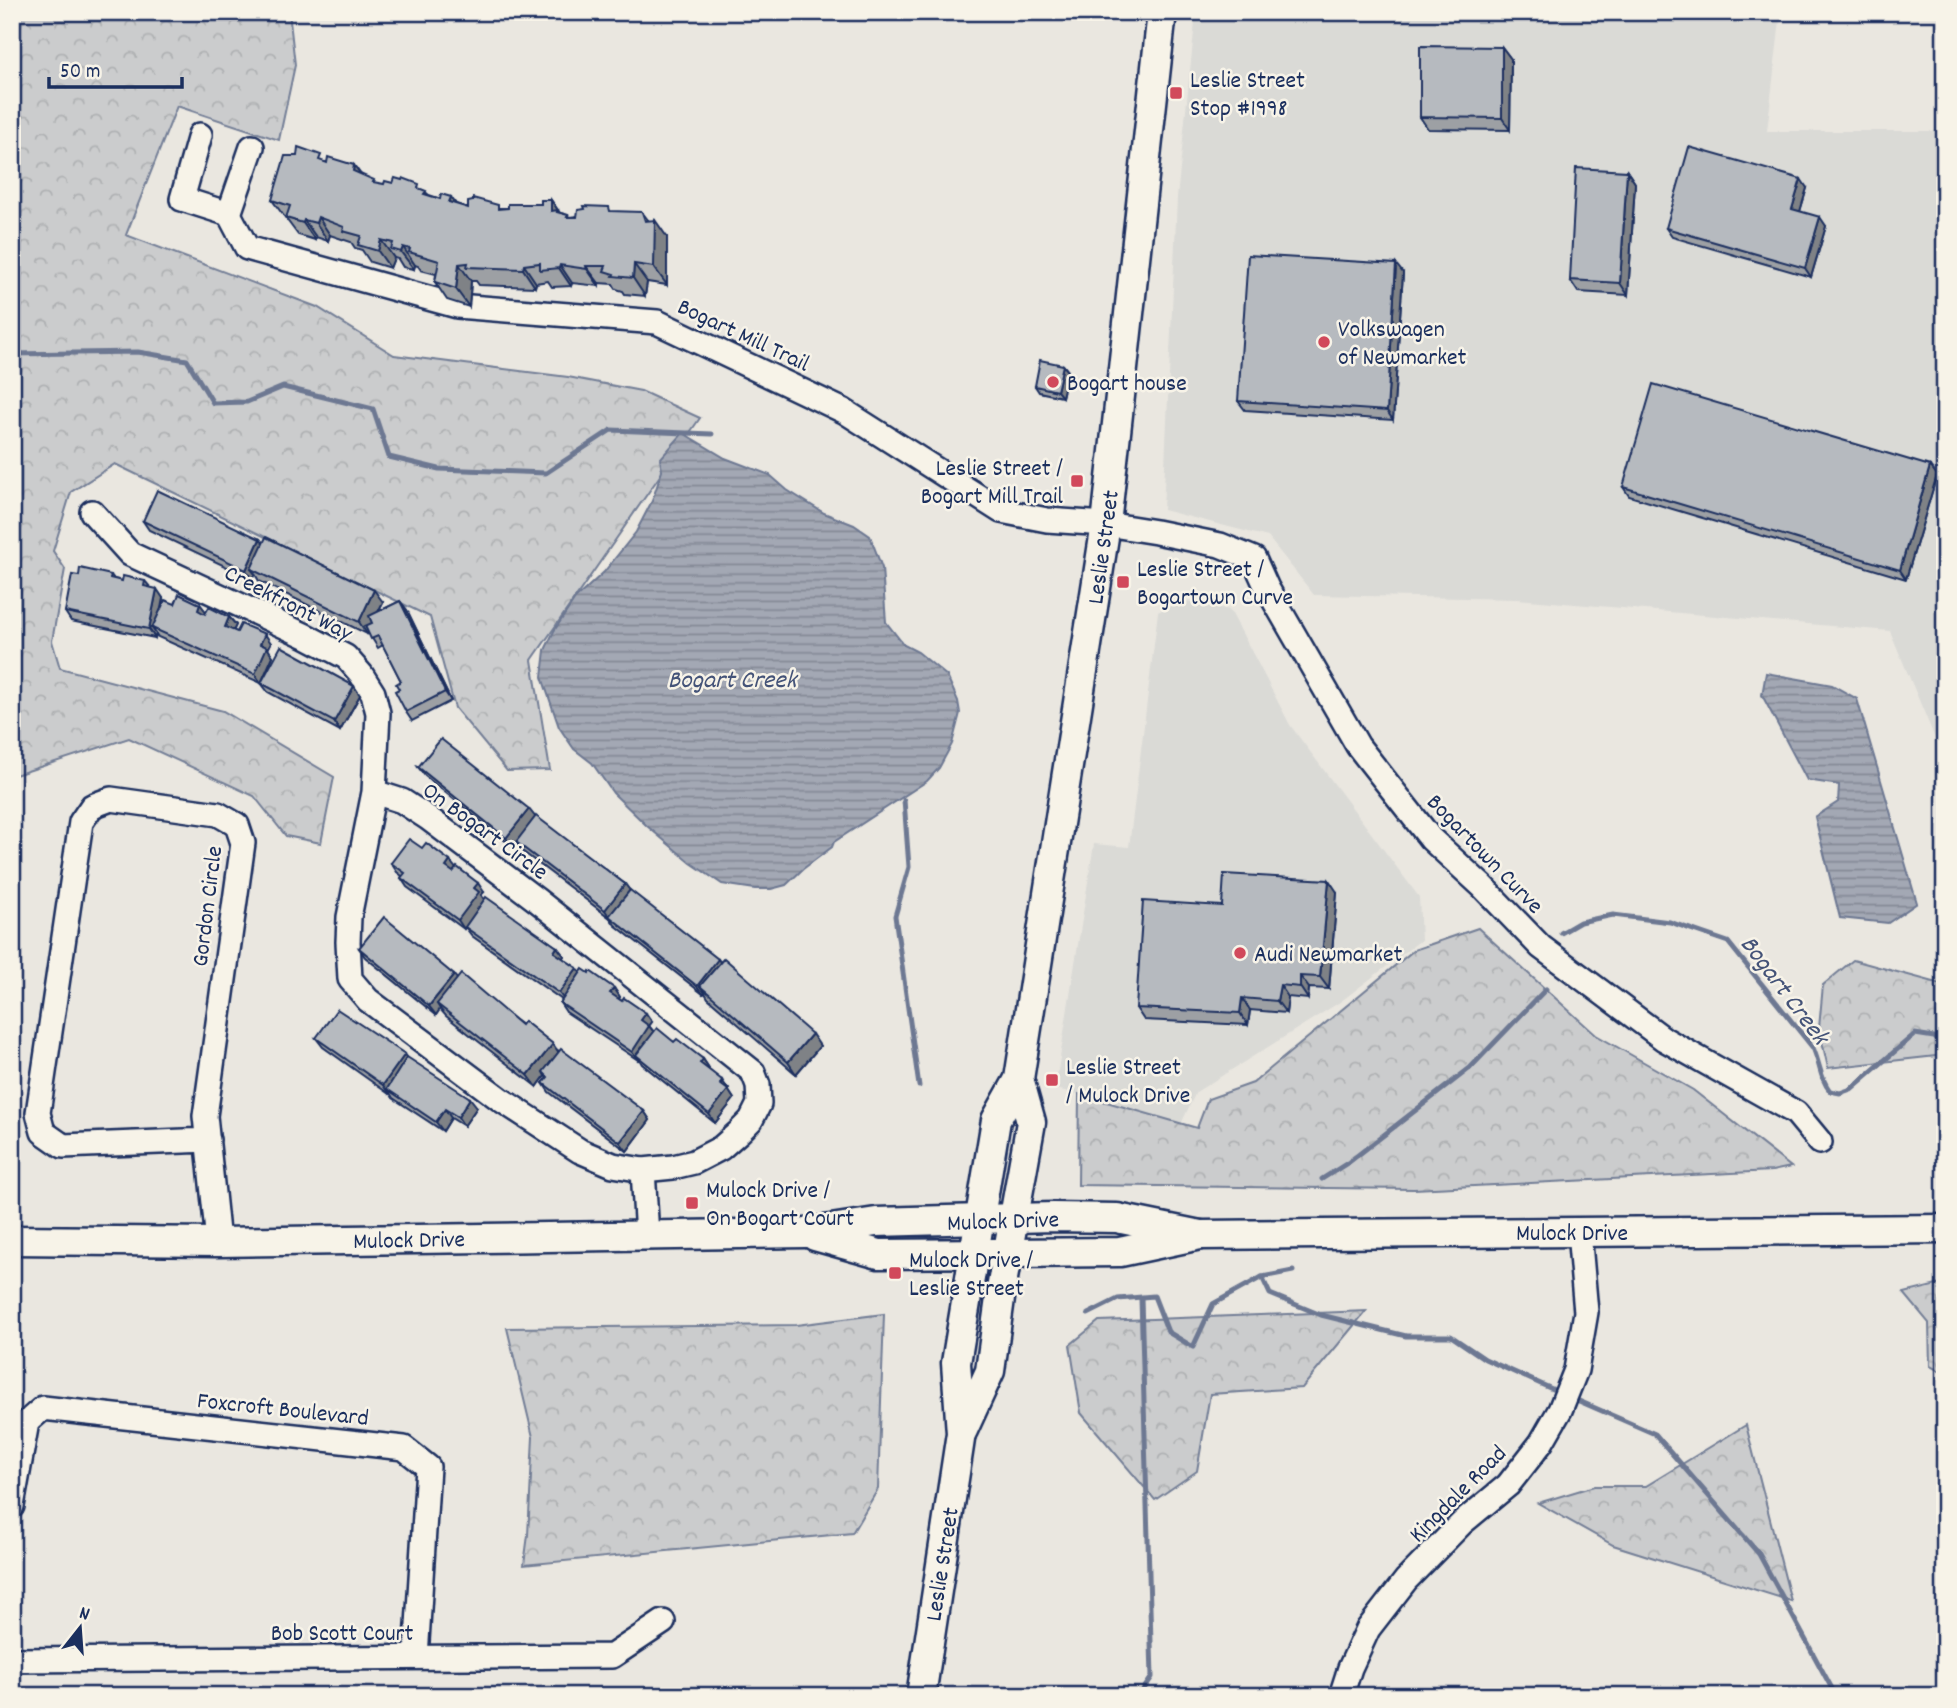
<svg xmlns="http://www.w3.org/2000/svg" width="1957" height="1708" viewBox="0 0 1957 1708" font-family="Dekko,sans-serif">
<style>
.built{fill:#dadad6}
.forest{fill:url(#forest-crowns);stroke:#737e96;stroke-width:2}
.water{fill:url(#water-rules);stroke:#6d7892;stroke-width:2}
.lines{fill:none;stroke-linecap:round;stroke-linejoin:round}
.stream{stroke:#6d7892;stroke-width:5}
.minor-casing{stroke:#1b2f5e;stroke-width:28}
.major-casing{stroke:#1b2f5e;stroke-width:33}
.minor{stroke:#f7f3e8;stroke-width:23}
.major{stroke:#f7f3e8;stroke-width:28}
.wall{fill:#9da0a4;stroke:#1b2f5e;stroke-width:2}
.shaded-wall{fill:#7f8286;stroke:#1b2f5e;stroke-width:2}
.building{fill:#b6babf;stroke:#1b2f5e;stroke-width:2}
.poi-dot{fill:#d1495b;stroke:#f7f3e8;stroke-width:2.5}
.labels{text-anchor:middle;stroke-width:5;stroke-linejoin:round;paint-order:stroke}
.poi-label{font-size:24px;fill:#1b2f5e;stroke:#f7f3e8;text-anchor:start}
.street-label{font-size:24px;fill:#1b2f5e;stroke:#f7f3e8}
.water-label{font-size:26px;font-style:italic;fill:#445378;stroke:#f7f3e8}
</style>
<defs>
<pattern id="forest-crowns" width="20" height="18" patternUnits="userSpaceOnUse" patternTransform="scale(1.75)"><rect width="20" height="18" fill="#cbcccd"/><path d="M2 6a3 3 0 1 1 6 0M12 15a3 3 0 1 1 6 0" fill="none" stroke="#aeb0b2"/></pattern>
<pattern id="water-rules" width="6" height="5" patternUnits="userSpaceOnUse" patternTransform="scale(1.75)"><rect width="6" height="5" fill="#a3a8b4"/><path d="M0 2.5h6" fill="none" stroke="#848996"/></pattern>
</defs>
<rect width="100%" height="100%" fill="#eae7e0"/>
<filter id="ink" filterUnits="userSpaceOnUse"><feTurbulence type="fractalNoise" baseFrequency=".0143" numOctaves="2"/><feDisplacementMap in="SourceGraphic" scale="14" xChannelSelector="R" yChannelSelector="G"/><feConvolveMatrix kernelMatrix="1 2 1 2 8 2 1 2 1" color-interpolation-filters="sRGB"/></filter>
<g filter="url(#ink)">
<!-- built -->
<g class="built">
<path d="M1196,12H1781L1767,131H1945V762L1890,631L1517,599L1314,595L1268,537L1163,510L1177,198Z"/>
<path d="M1182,600L1230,610L1290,725L1419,897L1421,940L1340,1002L1196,1092L1181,1124L1079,1094L1055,1089L1094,844L1129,847L1158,612Z"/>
</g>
<!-- forest -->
<g class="forest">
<path d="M12,12H289L295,65L279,140L177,106L126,235L317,307L394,355L568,377L641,391L700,418L532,660L550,770L507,771L455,708L430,617L115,464L71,492L53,551L65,569L52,641L60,668L223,711L334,777L321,843L286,836L254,796L129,738L12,776Z"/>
<path d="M1478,928L1596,1035L1693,1090L1791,1167L1772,1171L1414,1189L1078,1185L1079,1094L1197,1128L1208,1099L1253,1083L1414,950Z"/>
<path d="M1853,960L1945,985V1055L1828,1068L1819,1028L1823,985Z"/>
<path d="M1945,1283V1374L1930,1366L1929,1323L1904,1293Z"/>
<path d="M1366,1311L1302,1388L1210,1394L1197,1471L1155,1500L1081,1413L1070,1345L1099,1321Z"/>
<path d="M884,1314L878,1489L852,1533L524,1565L528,1535L533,1437L507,1328L796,1325Z"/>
<path d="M1746,1425L1791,1601L1613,1545L1538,1503L1594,1486H1646Z"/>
</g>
<!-- water -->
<g class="water">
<path d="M683,433L725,458L770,475L787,490L824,513L854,525L870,536L882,568L886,622L904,645L918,652L947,676L958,701L960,713L952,744L939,768L927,781L834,842L832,847L803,869L786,885L771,889H755L722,884L691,863L647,826L613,793L592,763L574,749L559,727L542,677L545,650L554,631L575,599L604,572L636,532L652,501L662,471L660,459Z"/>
<path d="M1766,673L1832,685L1857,699L1917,903L1888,923L1840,918L1815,817L1838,802L1839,785L1807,780L1762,695Z"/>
</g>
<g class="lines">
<!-- stream -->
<g class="stream">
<path d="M12,354L138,352L187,360L213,403L247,402L283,387L373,409L389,457L439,469L546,473L611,430L712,434"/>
<path d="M904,800L909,867L895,916L919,1086"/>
<path d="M1561,933L1580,922L1613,915L1670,922L1728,942L1813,1048C1820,1063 1820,1079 1830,1091L1840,1093L1851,1089L1915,1034L1934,1037L1945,1045"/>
<path d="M1322,1179L1349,1162L1470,1068L1546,989"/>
<path d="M1262,1277L1270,1294L1321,1315L1406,1336H1451L1485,1359L1552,1389"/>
<path d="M1088,1314L1118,1299L1154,1296L1168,1332L1193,1347L1213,1304L1262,1277L1293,1271"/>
<path d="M1579,1401L1655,1434L1759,1554L1836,1696"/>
<path d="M1139,1696L1152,1677L1141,1298"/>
</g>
<defs>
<g id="minor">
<path d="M200,135L182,199L229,214"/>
<path d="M229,214L247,248L457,306L657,322L844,411L1001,511L1047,520L1106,524L1156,532L1220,545L1254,559L1267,588L1358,746L1431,839L1482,886L1541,947L1664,1039L1796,1113L1820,1142"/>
<path d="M229,214L252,147"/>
<path d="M92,512L130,554L306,636L346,657L361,674L373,693L378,713L374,792L349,917L348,942L350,979L368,1000L500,1099L580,1151L613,1165L643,1170L673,1167L694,1162L721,1148L739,1132L751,1120L759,1104L758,1085L753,1072L538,901L428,818L402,801L374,792"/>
<path d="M208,1140L63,1146L43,1132L38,1113L81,822L92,806L111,799L218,814L237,825L243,843L205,1116L218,1242"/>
<path d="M643,1170L647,1236"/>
<path d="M12,1506L27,1422L43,1408L404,1448L428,1467L416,1657"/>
<path d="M12,1660L612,1656L663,1622"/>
<path d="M1341,1696L1350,1668L1368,1629L1406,1580L1462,1523L1508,1485L1541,1443L1560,1410L1576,1370L1586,1312L1579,1232"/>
</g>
<g id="major">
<path d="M815,1236L879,1254L1120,1252L1200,1235L1945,1229"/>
<path d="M12,1240L218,1242L805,1233L876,1222L1053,1217L1117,1218L1200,1235"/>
<path d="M963,1430L990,1371L1002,1284L1031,1122L1019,1079"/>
<path d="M921,1696L961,1433L956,1363L996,1120L1019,1079L1106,524L1162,12"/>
</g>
</defs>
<!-- minor casing -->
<use href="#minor" class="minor-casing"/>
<!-- major casing -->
<use href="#major" class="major-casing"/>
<!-- minor -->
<use href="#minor" class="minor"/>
<!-- major -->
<use href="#major" class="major"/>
</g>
<!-- wall -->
<g class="wall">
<path d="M1502,47L1511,59L1510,130L1428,129L1420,117Z"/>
<path d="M325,162L361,175L375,183L423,190L429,195L468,208H508L541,204L551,200L560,213L568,215L569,217L612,212L648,220L667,237V285L647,282L645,296L625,294L623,291L616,289L613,284L599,283V286L572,283L571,286L552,287L548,281L536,283L535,287L479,285L476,281H471L469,307L447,300L435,282L436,274L421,270L418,266L415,265L414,269L403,267L398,259L394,258L390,268L370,262L362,250L355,248L351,242L330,235L328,241L316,237L315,240L298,235L272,200Z"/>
<path d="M1627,171L1635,183L1628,295L1578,292L1570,280Z"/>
<path d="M1807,188L1800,211L1826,226L1811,277L1672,237L1666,228Z"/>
<path d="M1403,273L1393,420L1245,410L1238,401Z"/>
<path d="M1063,365L1068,371L1062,397L1039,392L1035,386Z"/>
<path d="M1937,475L1906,579L1629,496L1623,487Z"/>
<path d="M143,521L260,539L263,543L383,602L378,612L400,601L407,610L451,701L412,721L406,712L399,689L401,681L383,645L378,648L368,632L367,634L259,581L255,574L252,579L149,530Z"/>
<path d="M111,575L114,579L122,581H145L150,587L163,598L162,606L175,604H200L206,612L229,617L236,625L233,631L271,643L268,649L273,656L261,683L158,637L156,634L155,638L71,621L65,612L79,576Z"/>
<path d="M261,683L360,695L340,731L268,692Z"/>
<path d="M418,767L535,817L625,884L630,891L721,962L820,1046L796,1074L708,998L705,993L703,994L615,925L610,918L522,851L516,842L513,847L425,776Z"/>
<path d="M422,848L455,869L484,892L481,895L485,900L557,947L564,956L562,958L577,968L581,974L614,988L620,997L619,999L652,1022L649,1026L654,1032L674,1042L703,1059L709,1068L708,1069L729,1089L728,1090L734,1099L715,1123L642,1064L639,1059L638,1060L566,1012L560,1003L562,1000L472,936L465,927L464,929L407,887L401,878L402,876L397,872L391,863Z"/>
<path d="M1337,892L1329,989L1309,988L1308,999L1288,997L1286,1013L1250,1010L1248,1025L1144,1020L1136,1008L1222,906Z"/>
<path d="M359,948L457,979L644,1111L650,1120L627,1151L549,1092L543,1083L547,1078L545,1076L537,1087L446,1016L440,1009L436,1015L365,957Z"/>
<path d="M316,1038L407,1058L477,1107L464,1126L451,1118L443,1131L393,1098L390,1093L389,1094L323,1047Z"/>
</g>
<!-- shaded-wall -->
<g class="shaded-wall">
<path d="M1502,47L1511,59L1510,130L1502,118Z"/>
<path d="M354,165L367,183L353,171Z"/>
<path d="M1627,171L1635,183L1628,295L1620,283Z"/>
<path d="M1801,179L1807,188L1798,218L1792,209Z"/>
<path d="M451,197L463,214L449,202Z"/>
<path d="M551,200L570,228L551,211Z"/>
<path d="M642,212L655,229V220L667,237V285L654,267Z"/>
<path d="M318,217L330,235L328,241L316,223Z"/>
<path d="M1820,217L1826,226L1811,277L1805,268Z"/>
<path d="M304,220L316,237L315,240L303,223Z"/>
<path d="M381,240L394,258L390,268L378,251Z"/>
<path d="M403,247L415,265L414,269L401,252Z"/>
<path d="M459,264L471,281L469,307L456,289Z"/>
<path d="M634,264L647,282L645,296L633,278Z"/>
<path d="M1396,264L1403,273L1393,420L1387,411Z"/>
<path d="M524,265L536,283L535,287L523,269Z"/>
<path d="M560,265L572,283L571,286L559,268Z"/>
<path d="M586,266L599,283V286L587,269Z"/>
<path d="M1063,365L1068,371L1062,397L1057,391Z"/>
<path d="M1930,466L1937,475L1906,579L1900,570Z"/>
<path d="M260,539L267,548L251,569L255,574L252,579L246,570Z"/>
<path d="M157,589L163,598L157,630L152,628L156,634L155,638L149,629Z"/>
<path d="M374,590L383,602L367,634L359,622Z"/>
<path d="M400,601L407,610L451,701L445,692Z"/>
<path d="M200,604L207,613L204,619L198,610Z"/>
<path d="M229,617L236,625L231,636L225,627Z"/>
<path d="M265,634L271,643L268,649L273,656L261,683L255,674L260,644Z"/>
<path d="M354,686L360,695L340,731L334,722Z"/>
<path d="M529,809L536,818L513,847L506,838Z"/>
<path d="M450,861L457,870L453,876L446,867Z"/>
<path d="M1329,880L1337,892L1329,989L1320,977Z"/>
<path d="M478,883L484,892L481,895L485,901L464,929L458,920L474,888Z"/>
<path d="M625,884L631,892L611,919L605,910Z"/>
<path d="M557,947L564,956L560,961L554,952Z"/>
<path d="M718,959L724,968L700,986L705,993L703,994L697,986Z"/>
<path d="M577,968L583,977L566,1002L559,993Z"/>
<path d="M454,975L461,984L437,1004L440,1009L436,1015L429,1006Z"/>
<path d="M1300,976L1309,988L1308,999L1300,987Z"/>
<path d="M1280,985L1288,997L1286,1013L1277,1001Z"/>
<path d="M614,988L620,997L616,1002L610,993Z"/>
<path d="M1242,998L1250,1010L1248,1025L1240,1013Z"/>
<path d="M646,1013L652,1022L649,1026L656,1035L636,1055L639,1059L638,1060L632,1052L641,1020Z"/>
<path d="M812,1034L820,1046L796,1074L788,1062Z"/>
<path d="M553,1044L561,1056L543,1072L545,1076L537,1087L528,1075Z"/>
<path d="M405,1054L411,1063L387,1089L390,1093L389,1094L383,1085Z"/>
<path d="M703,1059L709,1068L706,1072L700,1063Z"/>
<path d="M722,1080L734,1099L715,1123L709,1114L720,1084Z"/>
<path d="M470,1098L477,1107L464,1126L458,1117Z"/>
<path d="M445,1109L451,1118L443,1131L436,1122Z"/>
<path d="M644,1111L650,1120L627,1151L620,1142Z"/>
</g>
<!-- building -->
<g class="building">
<path d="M1420,46L1502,47V118L1420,117Z"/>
<path d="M298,147L321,155L319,160L327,163L328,157L354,165L353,171L374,180L373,182L384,184L385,181L393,183L395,178L402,180L403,178L419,184L418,188L426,191L424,194L440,199L441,194L451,197L449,202L468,208V202L473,201V198L498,205V209L508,208V204H541V200H551V211L558,210L557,212L568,215L567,217H577L578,210L585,209L584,206L609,207L610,211L642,212L645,221L655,220L654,267L634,264L633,278L613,276L614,274L604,271L606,266H586L587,269L560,265L559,268L540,270V263L524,265L523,269L467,267L468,263L459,264L456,289L435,282L439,261L409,252L410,249L403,247L401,252L391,249L393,243L381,240L378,251L358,245L361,236L343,231L344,227L318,217L316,223L304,220L303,223L286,218L290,206L272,200L285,156H297Z"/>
<path d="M1689,147L1801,179L1792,209L1820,217L1805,268L1666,228Z"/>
<path d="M1576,168L1627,171L1620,283L1570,280Z"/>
<path d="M1248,255L1396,264L1387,411L1238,401Z"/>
<path d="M1040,360L1063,365L1057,391L1035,386Z"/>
<path d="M1653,384L1930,466L1900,570L1623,487Z"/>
<path d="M157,490L260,539L246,570L143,521Z"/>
<path d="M266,537L374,590L359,622L251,569Z"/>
<path d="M80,568L111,575L110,578L122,581L123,576L145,581L144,586L157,589L149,629L65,612L72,575L79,576Z"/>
<path d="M179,594L200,604L198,610L205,614L209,607L229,617L225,627L237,632L241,624L265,634L260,644L267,647L255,674L152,628L165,600L175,604Z"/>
<path d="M400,601L445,692L406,712L395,691L399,689L396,684L401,681L378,636L371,639L365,626L372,623L369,616Z"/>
<path d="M281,646L354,686L334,722L261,683Z"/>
<path d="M441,739L529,809L506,838L418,767Z"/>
<path d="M536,816L625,884L605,910L516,842Z"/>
<path d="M409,839L422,848L426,843L450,861L446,867L453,872L457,867L478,883L474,888L479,892L458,920L401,878L405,873L391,863Z"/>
<path d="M1224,874L1329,880L1320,977L1300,976V987L1280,985L1277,1001L1242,998L1240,1013L1136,1008L1143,901L1222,906Z"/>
<path d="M630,890L718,959L697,986L609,916Z"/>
<path d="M486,897L557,947L554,952L577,968L559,993L465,927Z"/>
<path d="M384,917L454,975L429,1006L359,948Z"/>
<path d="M724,958L812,1034L788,1062L700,986Z"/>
<path d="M583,969L589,973L590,971L614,988L610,993L622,1001L624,998L646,1013L641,1020L649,1026L632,1052L560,1003Z"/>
<path d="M461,974L521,1025L524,1021L553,1044L528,1075L437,1004Z"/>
<path d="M337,1009L405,1054L383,1085L316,1038Z"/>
<path d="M657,1028L674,1042L677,1039L703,1059L700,1063L722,1080L720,1084L728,1090L709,1114L636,1055Z"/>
<path d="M561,1049L644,1111L620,1142L543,1083L548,1077L543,1072Z"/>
<path d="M407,1057L470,1098L458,1117L445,1109L436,1122L387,1089Z"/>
</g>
</g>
<!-- markers -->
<g class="poi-dot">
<rect x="1169" y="86" width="14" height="14" rx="3.5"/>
<circle cx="1324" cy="342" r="7"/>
<circle cx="1053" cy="382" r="7"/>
<rect x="1070" y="474" width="14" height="14" rx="3.5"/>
<rect x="1116" y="575" width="14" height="14" rx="3.5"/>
<circle cx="1240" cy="953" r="7"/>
<rect x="1045" y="1073" width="14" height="14" rx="3.5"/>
<rect x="685" y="1196" width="14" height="14" rx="3.5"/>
<rect x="888" y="1266" width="14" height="14" rx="3.5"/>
</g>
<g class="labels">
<!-- poi labels -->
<g class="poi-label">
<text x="1190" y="87">Leslie Street<tspan x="1190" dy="28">Stop #1998</tspan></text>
<text x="1338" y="336">Volkswagen<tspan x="1338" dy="28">of Newmarket</tspan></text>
<text x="1067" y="390">Bogart house</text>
<text x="1063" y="475" text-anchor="end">Leslie Street /<tspan x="1063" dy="28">Bogart Mill Trail</tspan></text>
<text x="1137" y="576">Leslie Street /<tspan x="1137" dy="28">Bogartown Curve</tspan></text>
<text x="1254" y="961">Audi Newmarket</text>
<text x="1066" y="1074">Leslie Street<tspan x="1066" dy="28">/ Mulock Drive</tspan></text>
<text x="706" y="1197">Mulock Drive /<tspan x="706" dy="28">On Bogart Court</tspan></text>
<text x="909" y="1267">Mulock Drive /<tspan x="909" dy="28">Leslie Street</tspan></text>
</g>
<!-- street labels -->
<g class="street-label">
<text transform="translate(744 334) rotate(25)" y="8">Bogart Mill Trail</text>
<text transform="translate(1102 547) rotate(-82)" y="8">Leslie Street</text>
<text transform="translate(289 602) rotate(27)" y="8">Creekfront Way</text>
<text transform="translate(486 830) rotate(36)" y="8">On Bogart Circle</text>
<text transform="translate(1486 853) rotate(46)" y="8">Bogartown Curve</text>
<text transform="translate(206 906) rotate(-83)" y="8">Gordon Circle</text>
<text transform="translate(1003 1220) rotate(-2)" y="8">Mulock Drive</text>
<text x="1572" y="1240">Mulock Drive</text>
<text transform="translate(409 1239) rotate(-1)" y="8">Mulock Drive</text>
<text transform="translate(283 1408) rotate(6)" y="8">Foxcroft Boulevard</text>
<text transform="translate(1457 1493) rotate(-45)" y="8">Kingdale Road</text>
<text transform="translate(941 1564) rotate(-81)" y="8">Leslie Street</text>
<text x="342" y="1640">Bob Scott Court</text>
</g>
<!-- water labels -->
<g class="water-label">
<text x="732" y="687">Bogart Creek</text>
<text transform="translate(1786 989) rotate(53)" y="9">Bogart Creek</text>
</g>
</g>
<!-- margin -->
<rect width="1957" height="1708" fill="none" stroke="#f7f3e8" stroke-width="42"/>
<rect x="21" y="21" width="1915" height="1666" fill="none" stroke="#1b2f5e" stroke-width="2.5" filter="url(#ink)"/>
<!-- north arrow -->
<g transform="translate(80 1628) rotate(17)" stroke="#f7f3e8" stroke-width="5" paint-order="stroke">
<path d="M0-5L12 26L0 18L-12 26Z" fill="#1b2f5e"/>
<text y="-10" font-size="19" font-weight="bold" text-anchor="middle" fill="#1b2f5e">N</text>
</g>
<!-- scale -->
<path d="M49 77v10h133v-10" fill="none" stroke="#1b2f5e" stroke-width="3.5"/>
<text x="60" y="77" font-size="21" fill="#1b2f5e" stroke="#f7f3e8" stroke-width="5" paint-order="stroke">50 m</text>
</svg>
